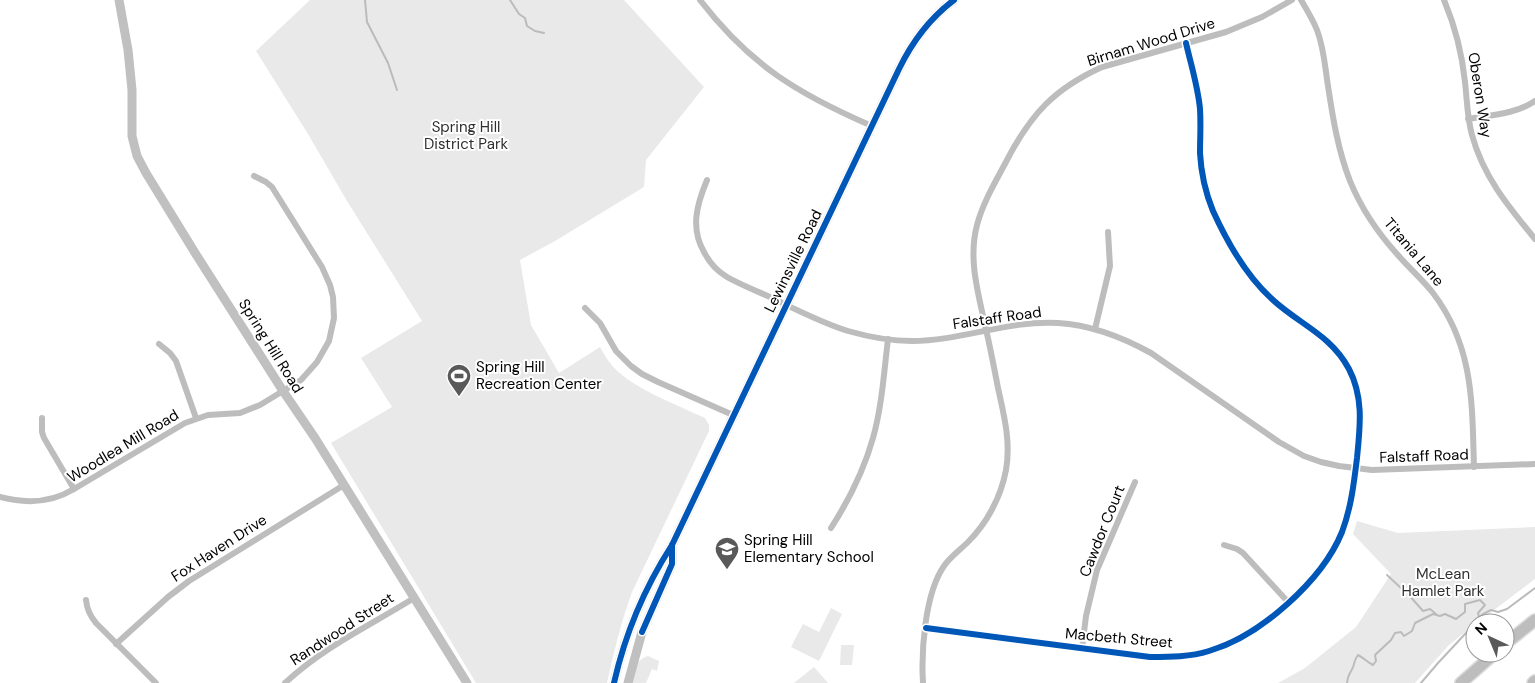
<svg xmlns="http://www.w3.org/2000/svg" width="1535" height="683" viewBox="0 0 1535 683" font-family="'DM Sans',sans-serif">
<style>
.green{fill:#e9e9e9}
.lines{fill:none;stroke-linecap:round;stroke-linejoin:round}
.stream{stroke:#bbb;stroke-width:2}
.highway-casing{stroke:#dbdbdb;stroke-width:14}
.street{stroke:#bdbdbd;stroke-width:6}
.secondary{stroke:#c0c0c0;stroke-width:9}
.highway{stroke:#bdbdbd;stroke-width:11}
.cycleway-casing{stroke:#fff;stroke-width:9}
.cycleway{stroke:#0057b8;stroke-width:6}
.labels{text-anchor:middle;stroke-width:4;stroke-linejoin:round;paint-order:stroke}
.street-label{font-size:15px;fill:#000;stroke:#fff}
.park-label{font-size:15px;fill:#2e2e2e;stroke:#fff}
.poi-label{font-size:15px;fill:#000;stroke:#fff;text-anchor:start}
</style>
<rect width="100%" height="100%" fill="#fff"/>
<!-- green -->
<g class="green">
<path d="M310,0H624L704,87L646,160L644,187L555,241L520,260L531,325L559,373L600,347C603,352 606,358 610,363C628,387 678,405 705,418L709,425V431L632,592C621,622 614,652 607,683H476L331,443L392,407L361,358L422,321L347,201L308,134L256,51Z"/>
<path d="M1357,521L1398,533L1535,527V579L1460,636L1448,646L1415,683H1278L1305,668L1356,627L1391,574L1353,534Z"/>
<path d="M831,608L842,614L819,661L791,647L803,624L819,632Z"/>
<path d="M841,645H854L852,665H840Z"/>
<path d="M648,656L659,661L657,671L652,669L646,683H632C634,671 635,660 648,656Z"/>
<path d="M814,667L828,683H794Z"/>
</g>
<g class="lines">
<!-- stream -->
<g class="stream">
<path d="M365,0L367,22L388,63L397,90"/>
<path d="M510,0L519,14L525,18L527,26L535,31L544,33"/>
<path d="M1387,575L1402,589"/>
<path d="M1408,594L1423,611L1430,609L1436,614"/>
<path d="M1347,683C1348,673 1350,675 1353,667C1355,662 1354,660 1358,655C1364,658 1367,662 1373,665L1376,661L1375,655L1391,640L1395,633L1401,632L1404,636L1412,631L1415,623L1433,614L1440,616L1445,614L1456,619L1465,612V604L1480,600L1485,605L1478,613L1479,617"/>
<path d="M1421,683L1438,663L1466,633L1475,620L1483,614L1491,610L1498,612L1507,609L1535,588"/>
</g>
<defs>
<g id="highway">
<path d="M1505,644L1535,620"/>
<path d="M1461,683L1495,653"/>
<path d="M1533,683L1535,681"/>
</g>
</defs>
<!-- highway casing -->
<use href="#highway" class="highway-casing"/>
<!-- street -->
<g class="street">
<path d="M700,0C750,65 798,94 872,126"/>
<path d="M1301,0C1307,10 1313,20 1317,30C1324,48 1325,67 1328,86C1333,119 1338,150 1350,181C1361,208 1378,233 1397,254C1409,268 1422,279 1433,293C1474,347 1472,403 1474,467"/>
<path d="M1444,0C1455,26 1462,53 1465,82C1467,99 1467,117 1472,135C1483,176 1508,206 1535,239"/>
<path d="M1468,119C1491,115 1516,114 1535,101"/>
<path d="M707,180C697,204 690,228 704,252C709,262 717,271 727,277C741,285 757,291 772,298C797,310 822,323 848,331C869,337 891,341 912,341C961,341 1008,320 1058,323C1092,325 1122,337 1151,353L1279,442L1304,456L1321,462L1339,466L1372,470L1535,464"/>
<path d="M585,308L600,323L616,351L631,366L642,374L658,382L733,415"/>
<path d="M1095,329L1110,266L1108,232"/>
<path d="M159,344L170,353L176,361L196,418"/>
<path d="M42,418V432L44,438L74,489"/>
<path d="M0,497C26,504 51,503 74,489L185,423L208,415L240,413L260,405L301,380L317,362L329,341L334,318L333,297L330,285L322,267L272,187L266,182L254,176"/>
<path d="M831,528C849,500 864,470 873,438C882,406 884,372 888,339"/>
<path d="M1224,545L1237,549L1243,553L1288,602"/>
<path d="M86,600C87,610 90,616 96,623L156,683"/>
<path d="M926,628L1150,657C1170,657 1190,657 1209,651C1260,636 1322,581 1342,532C1351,508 1354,483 1357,458C1360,427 1364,398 1349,369C1331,335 1299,324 1273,300C1246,276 1228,244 1213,211C1206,194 1201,172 1200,153C1200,139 1201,124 1200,109C1198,87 1191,65 1186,43"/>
<path d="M116,644L168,597L189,581L344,485"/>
<path d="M1082,648L1086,616L1097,570L1135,482"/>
<path d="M285,683C323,647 371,625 414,598"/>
<path d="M923,683C921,651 925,593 944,566C950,557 960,550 968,542C987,523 1001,497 1006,470C1011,442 1004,415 998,388C994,367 990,346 985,325C978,292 968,259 977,225C983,202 996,181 1007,160C1031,114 1054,89 1102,67L1226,32L1262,17L1292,0"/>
</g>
<!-- secondary -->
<g class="secondary">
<path d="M119,0L128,50L132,90V136L137,156L146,173L197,256L283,391L315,438L467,683"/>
<path d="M614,683C625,634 645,587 672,545L899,69C912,42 930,18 954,0"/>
<path d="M628,683L642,632L672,564V545"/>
</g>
<!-- highway -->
<use href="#highway" class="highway"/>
<defs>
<g id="cycleway">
<path d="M926,628L1150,657C1170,657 1190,657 1209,651C1260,636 1322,581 1342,532C1351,508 1354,483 1357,458C1360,427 1364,398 1349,369C1331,335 1299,324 1273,300C1246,276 1228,244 1213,211C1206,194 1201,172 1200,153C1200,139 1201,124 1200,109C1198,87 1191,65 1186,43"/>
<path d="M642,632L672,564V545"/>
<path d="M614,683C625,634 645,587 672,545L899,69C912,42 930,18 954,0"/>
</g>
</defs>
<!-- cycleway casing -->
<use href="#cycleway" class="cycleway-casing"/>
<!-- cycleway -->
<use href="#cycleway" class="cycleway"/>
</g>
<!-- icons -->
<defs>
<symbol id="stadium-pin" viewBox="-11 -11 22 30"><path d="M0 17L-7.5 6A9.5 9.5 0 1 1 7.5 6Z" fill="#595959" stroke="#fff"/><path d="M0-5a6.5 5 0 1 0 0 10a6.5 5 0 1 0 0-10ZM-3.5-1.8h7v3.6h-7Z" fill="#fff"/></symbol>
<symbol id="school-pin" viewBox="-11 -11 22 30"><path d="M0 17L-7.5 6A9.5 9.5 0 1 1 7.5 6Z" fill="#595959" stroke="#fff"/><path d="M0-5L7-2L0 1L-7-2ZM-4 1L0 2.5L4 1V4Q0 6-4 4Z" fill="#fff"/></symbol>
</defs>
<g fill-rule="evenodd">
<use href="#stadium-pin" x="445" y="362" width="28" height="38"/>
<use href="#school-pin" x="713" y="535" width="28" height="38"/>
</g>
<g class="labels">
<!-- street labels -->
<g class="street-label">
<text transform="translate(1151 42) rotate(-17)" y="5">Birnam Wood Drive</text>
<text transform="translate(1480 95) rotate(81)" y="5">Oberon Way</text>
<text transform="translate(1414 252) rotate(50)" y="5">Titania Lane</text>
<text transform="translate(793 261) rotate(-64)" y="5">Lewinsville Road</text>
<text transform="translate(997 318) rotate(-8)" y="5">Falstaff Road</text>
<text transform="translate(271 346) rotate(58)" y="5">Spring Hill Road</text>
<text transform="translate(123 446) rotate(-31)" y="5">Woodlea Mill Road</text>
<text transform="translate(1424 456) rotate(-2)" y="5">Falstaff Road</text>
<text transform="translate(1102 531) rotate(-68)" y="5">Cawdor Court</text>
<text transform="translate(219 548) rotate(-33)" y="5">Fox Haven Drive</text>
<text transform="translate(342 629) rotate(-33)" y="5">Randwood Street</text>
<text transform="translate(1119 638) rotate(5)" y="5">Macbeth Street</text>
</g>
<!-- park labels -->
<g class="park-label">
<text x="466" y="132">Spring Hill<tspan x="466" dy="17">District Park</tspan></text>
<text x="1443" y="579">McLean<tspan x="1443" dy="17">Hamlet Park</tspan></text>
</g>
<!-- poi labels -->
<g class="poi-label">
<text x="476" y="372">Spring Hill<tspan x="476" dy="17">Recreation Center</tspan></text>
<text x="744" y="545">Spring Hill<tspan x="744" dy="17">Elementary School</tspan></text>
</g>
</g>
<!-- north arrow -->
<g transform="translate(1490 638) rotate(316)"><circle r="24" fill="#ffffff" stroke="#999999"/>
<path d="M0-4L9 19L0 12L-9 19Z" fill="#595959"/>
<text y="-8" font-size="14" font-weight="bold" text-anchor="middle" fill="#000000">N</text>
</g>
</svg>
